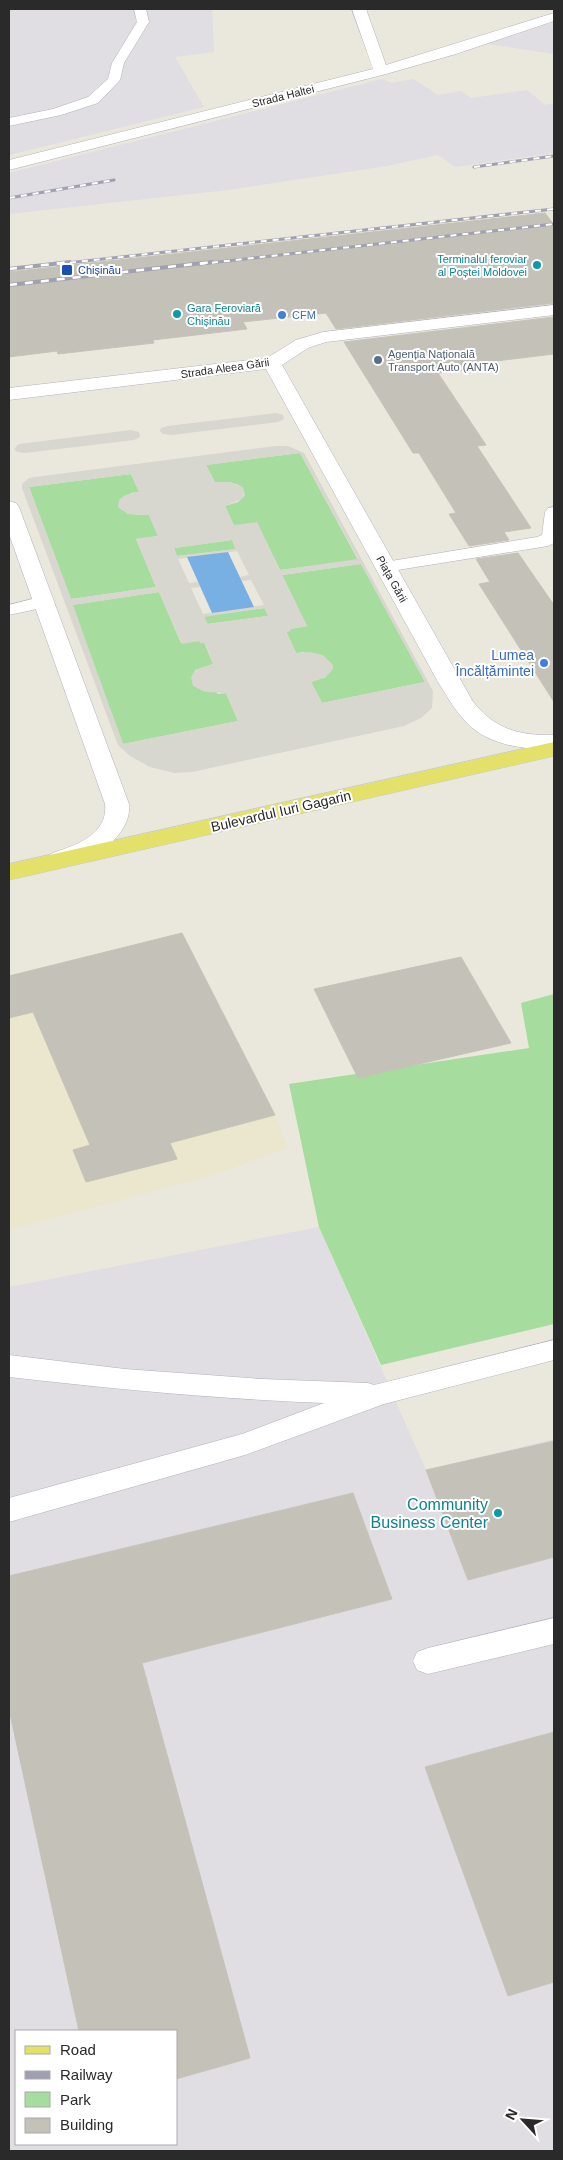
<svg xmlns="http://www.w3.org/2000/svg" width="563" height="2160" viewBox="0 0 563 2160" font-family="Arial,sans-serif">
<style>
.industrial{fill:#e0dde3;fill-rule:evenodd}
.education{fill:#ebe7ce}
.green{fill:#a6dc9e}
.plaza{fill:#d7d6cf;fill-rule:evenodd}
.water{fill:#79b0e3}
.building{fill:#c3c1b8;stroke:#c6c3b7}
.lines{fill:none;stroke-linecap:round;stroke-linejoin:round}
.lane-casing{stroke:#b1b0bc;stroke-width:1}
.street-casing{stroke:#b1b0bc;stroke-width:1}
.primary-casing{stroke:#c8c8c8;stroke-width:1}
.lane{fill:#fff;fill-rule:evenodd}
.street{fill:#fff;fill-rule:evenodd}
.primary{fill:#e3e169;fill-rule:evenodd}
.rail-far1-casing{stroke:#a1a0b2;stroke-width:3}
.rail-casing{stroke:#a1a0b2;stroke-width:4}
.rail-far1{stroke:#fff;stroke-width:2;stroke-dasharray:6;stroke-linecap:butt}
.rail{stroke:#fff;stroke-width:2.5;stroke-dasharray:8;stroke-linecap:butt}
.culture-dot{fill:#0f9aa8;stroke:#fff;stroke-width:2}
.transit-dot{fill:#1a4fb4;stroke:#fff;stroke-width:2}
.shop-dot{fill:#3f7fe0;stroke:#fff;stroke-width:2}
.service-dot{fill:#5c6f8a;stroke:#fff;stroke-width:2}
.labels{text-anchor:middle;stroke-width:4;stroke-linejoin:round;paint-order:stroke}
.far-street-label{font-size:11px;fill:#2a2a2a;stroke:#fff}
.far-culture-label{font-size:11px;fill:#0d838f;stroke:#fff;text-anchor:end}
.far-transit-label{font-size:11px;fill:#164399;stroke:#fff;text-anchor:start}
.far-shop-label{font-size:11px;fill:#366cbe;stroke:#fff;text-anchor:start}
.far-service-label{font-size:11px;fill:#4e5e75;stroke:#fff;text-anchor:start}
.shop-label{font-size:14px;fill:#366cbe;stroke:#fff;text-anchor:end}
.street-label{font-size:14px;fill:#2a2a2a;stroke:#fff}
.near-culture-label{font-size:16px;fill:#0d838f;stroke:#fff;text-anchor:end}
</style>
<rect width="100%" height="100%" fill="#eae7dd"/>
<!-- industrial -->
<g class="industrial">
<path d="M9,9H212L214,52L175,57L204,107L9,155Z"/>
<path d="M554,22V54L488,44Z"/>
<path d="M382,79L392,83L413,79L438,95L461,91L471,98L527,90L545,105L554,103V153L455,167L438,155L387,166L228,190L9,214V173Z"/>
<path d="M319,1227L426,1470L554,1439V2151H9V1287ZM16,2031H176V2144H16Z"/>
</g>
<!-- education -->
<path class="education" d="M182,933L275,1115L288,1148L210,1176L9,1230V976Z"/>
<!-- green -->
<g class="green">
<path d="M300,453L358,560L280,570L257,523L234,526L225,506L238,502L245,495L239,485L229,482H215L206,465Z"/>
<path d="M131,474L139,492L131,493L118,507L128,514L149,515L158,536L136,539L156,587L71,599L29,487Z"/>
<path d="M232,540L236,549L177,556L174,548Z"/>
<path d="M361,564L425,682L322,703L311,682L326,677L304,652L296,653L286,631L290,629L307,626L282,575Z"/>
<path d="M159,592L181,643L199,641L204,642L213,664L195,670L218,694L226,693L238,721L123,744L72,605Z"/>
<path d="M265,608L268,616L207,624L204,616Z"/>
<path d="M554,994V1324L381,1365L319,1227L289,1084L529,1048L521,1003Z"/>
</g>
<!-- plaza -->
<g class="plaza">
<path d="M276,413L283,415L284,419L278,422L171,435L163,434L160,431L161,428L168,426Z"/>
<path d="M131,430L139,432L140,437L134,440L25,453L17,452L14,449L19,444Z"/>
<path d="M276,446H288L304,453L433,691L432,708L421,718L404,726L192,772L174,773L150,767L130,756L118,745L22,488V484L29,478L35,477ZM300,453L358,559L280,570L257,522L234,525L225,506L242,499L245,495L243,487L229,482H215L206,465ZM131,474L139,492L125,495L119,500L118,507L128,514L149,515L158,536L136,539L156,587L71,599L29,487ZM232,540L235,549L177,556L174,548ZM237,551L249,575L240,577L242,581L251,580L264,605L203,614L191,588L200,587L198,582L189,583L178,559ZM361,564L425,682L322,703L311,682L326,677L333,669V665L323,655L310,652L296,653L286,632L291,631L290,629L307,626L282,575ZM159,592L182,644L199,641L200,643H205L213,664L195,670L191,677L193,686L205,692L226,693L238,721L123,744L73,605ZM264,608L268,616L208,624L204,617Z"/>
</g>
<!-- water -->
<path class="water" d="M228,552L254,607L212,613L187,557Z"/>
<!-- building -->
<g class="building">
<path d="M545,213L554,225V303L336,329L326,313L243,322L247,329L153,340L154,343L58,354L57,351L9,357V272Z"/>
<path d="M554,317V354L488,362L492,367L438,373L486,445L477,446L531,528L504,532L509,540L469,546L449,514L456,513L419,453H413L344,342Z"/>
<path d="M518,553L554,605V702L479,584L490,582L476,559Z"/>
<path d="M182,933L275,1115L170,1143L177,1159L86,1182L73,1150L90,1145L33,1012L9,1018V976Z"/>
<path d="M461,957L511,1043L358,1078L314,989Z"/>
<path d="M554,1441V1557L468,1580L426,1470Z"/>
<path d="M353,1493L392,1599L142,1663L250,2058L176,2079V2031H79L9,1709V1576Z"/>
<path d="M554,1732V1982L508,1996L425,1767Z"/>
</g>
<g class="lines">
<defs>
<g id="lane">
<path d="M134,9H146L149,22L124,63L120,80L98,103L61,115L9,126V118L53,109L88,97L108,79L112,63L137,22Z"/>
<path d="M554,507V543L548,546L385,572L379,571L376,567L379,563L385,562L537,537L542,535L545,512L548,508Z"/>
<path d="M44,596L51,598L53,602L51,606L9,615V605Z"/>
<path d="M554,1340V1360L384,1404L245,1455L9,1522V1498L242,1434L324,1403C219,1399 114,1389 9,1377V1355L125,1369L262,1379L368,1383L374,1385Z"/>
<path d="M554,1618V1644L428,1674L417,1670L413,1661L417,1652L428,1648Z"/>
</g>
<g id="street">
<path d="M352,9H366L386,65L554,13V21L456,54L386,74L9,170V160L373,69Z"/>
<path d="M554,305V315L326,342L308,348L282,365L472,700C493,729 520,736 554,735V749C525,750 488,745 467,723C455,711 447,696 438,682L266,369L9,400V388L267,358L296,340L323,332Z"/>
<path d="M9,501L16,503L19,507L129,804C133,839 79,873 48,865L45,860C49,853 56,852 64,849C85,842 108,829 105,804L9,534Z"/>
</g>
<path id="primary" d="M554,742V756L9,880V864Z"/>
</defs>
<!-- lane casing -->
<use href="#lane" class="lane-casing"/>
<!-- street casing -->
<use href="#street" class="street-casing"/>
<!-- primary casing -->
<use href="#primary" class="primary-casing"/>
<!-- lane -->
<use href="#lane" class="lane"/>
<!-- street -->
<use href="#street" class="street"/>
<!-- primary -->
<use href="#primary" class="primary"/>
<defs>
<g id="rail-far1">
<path d="M474,167L554,156"/>
<path d="M9,198L114,180"/>
<path d="M58,264L554,209"/>
<path d="M200,264L554,224"/>
</g>
<g id="rail">
<path d="M9,269L70,262"/>
<path d="M9,285L212,262"/>
</g>
</defs>
<!-- rail-far1 casing -->
<use href="#rail-far1" class="rail-far1-casing"/>
<!-- rail casing -->
<use href="#rail" class="rail-casing"/>
<!-- rail-far1 -->
<use href="#rail-far1" class="rail-far1"/>
<!-- rail -->
<use href="#rail" class="rail"/>
</g>
<!-- markers -->
<g class="culture-dot">
<circle cx="537" cy="265" r="5"/>
<circle cx="177" cy="314" r="5"/>
<circle cx="498" cy="1513" r="5"/>
</g>
<rect class="transit-dot" x="61" y="264" width="12" height="12" rx="2.5"/>
<g class="shop-dot">
<circle cx="282" cy="315" r="5"/>
<circle cx="544" cy="663" r="5"/>
</g>
<circle class="service-dot" cx="378" cy="360" r="5"/>
<g class="labels">
<!-- far-street labels -->
<g class="far-street-label">
<text transform="translate(283 96) rotate(-14)" y="4">Strada Haltei</text>
<text transform="translate(225 368) rotate(-8)" y="4">Strada Aleea Gării</text>
<text transform="translate(392 579) rotate(61)" y="4">Piața Gării</text>
</g>
<!-- far-culture labels -->
<g class="far-culture-label">
<text x="527" y="263">Terminalul feroviar<tspan x="527" dy="13">al Poștei Moldovei</tspan></text>
<text x="187" y="312" text-anchor="start">Gara Feroviară<tspan x="187" dy="13">Chișinău</tspan></text>
</g>
<!-- far-transit labels -->
<g class="far-transit-label">
<text x="78" y="274">Chișinău</text>
</g>
<!-- far-shop labels -->
<g class="far-shop-label">
<text x="292" y="319">CFM</text>
</g>
<!-- far-service labels -->
<g class="far-service-label">
<text x="388" y="358">Agenția Națională<tspan x="388" dy="13">Transport Auto (ANTA)</tspan></text>
</g>
<!-- shop labels -->
<g class="shop-label">
<text x="534" y="660">Lumea<tspan x="534" dy="16">Încălțămintei</tspan></text>
</g>
<!-- street labels -->
<g class="street-label">
<text transform="translate(281 811) rotate(-13)" y="5">Bulevardul Iuri Gagarin</text>
</g>
<!-- near-culture labels -->
<g class="near-culture-label">
<text x="488" y="1510">Community<tspan x="488" dy="18">Business Center</tspan></text>
</g>
</g>
<!-- border -->
<rect width="563" height="2160" fill="none" stroke="#2a2a2a" stroke-width="20"/>
<!-- legend -->
<rect x="15" y="2030" width="162" height="115" fill="#ffffff" stroke="#aaaaaa"/>
<rect x="25" y="2046" width="25" height="8" fill="#e3e169" stroke="#aaaaaa"/>
<text x="60" y="2055" font-size="15" fill="#2a2a2a">Road</text>
<rect x="25" y="2071" width="25" height="8" fill="#a1a0b2" stroke="#aaaaaa"/>
<text x="60" y="2080" font-size="15" fill="#2a2a2a">Railway</text>
<rect x="25" y="2092" width="25" height="15" fill="#a6dc9e" stroke="#aaaaaa"/>
<text x="60" y="2105" font-size="15" fill="#2a2a2a">Park</text>
<rect x="25" y="2118" width="25" height="15" fill="#c3c1b8" stroke="#aaaaaa"/>
<text x="60" y="2130" font-size="15" fill="#2a2a2a">Building</text>
<!-- north arrow -->
<g transform="translate(523 2120) rotate(296)" stroke="#ffffff" stroke-width="4" paint-order="stroke">
<path d="M0-4L9 19L0 12L-9 19Z" fill="#2a2a2a"/>
<text y="-8" font-size="14" font-weight="bold" text-anchor="middle" fill="#2a2a2a">N</text>
</g>
</svg>
